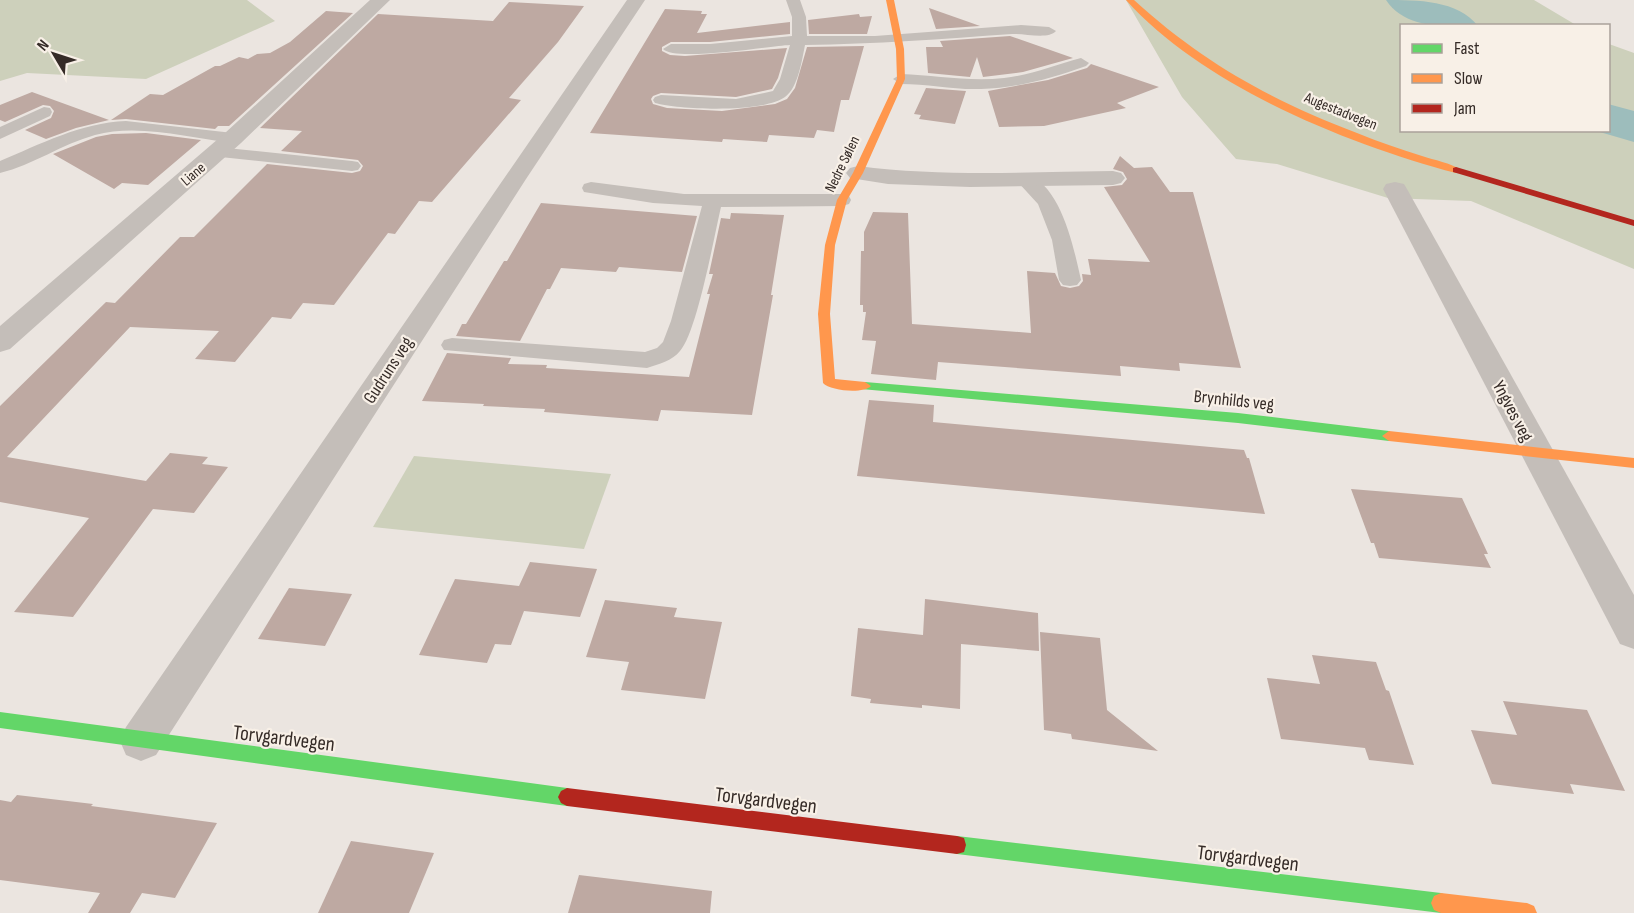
<svg xmlns="http://www.w3.org/2000/svg" width="1634" height="913" viewBox="0 0 1634 913" font-family="'Sofia Sans Condensed',sans-serif">
<style>
.green{fill:#cdd0bb}
.lines{fill:none;stroke-linecap:round;stroke-linejoin:round}
.river{fill:#9dbdbc;fill-rule:evenodd}
.building{fill:#bea9a2}
.lane{fill:#c4beb9;fill-rule:evenodd}
.street{fill:#c4beb9;fill-rule:evenodd}
.fast{fill:#63d668;fill-rule:evenodd}
.slow{fill:#ff974d;fill-rule:evenodd}
.jam{fill:#b3261e;fill-rule:evenodd}
.labels{text-anchor:middle;stroke-width:4.5;stroke-linejoin:round;paint-order:stroke}
.far-street-label{font-size:15px;fill:#352b27;stroke:#f8f0e7}
.street-label{font-size:18px;fill:#352b27;stroke:#f8f0e7}
.near-street-label{font-size:21px;fill:#352b27;stroke:#f8f0e7}
</style>
<rect width="100%" height="100%" fill="#ebe5e0"/>
<!-- green -->
<g class="green">
<path d="M0,0H247L275,21L146,79L27,73L0,81Z"/>
<path d="M1126,0H1534L1576,25L1402,26V130H1608L1609,44L1634,53V269L1471,201L1388,198L1277,164L1236,159L1182,97Z"/>
<path d="M414,456L611,474L584,549L373,527Z"/>
</g>
<g class="lines">
<!-- river -->
<g class="river">
<path d="M1386,0C1417,0 1458,0 1478,26C1446,26 1406,30 1386,0Z"/>
<path d="M1608,104L1634,111V142L1593,130H1608Z"/>
</g>
</g>
<!-- building -->
<g class="building">
<path d="M509,2L584,6L558,42L509,98L521,100L432,202L419,201L395,234L388,233L334,305L303,303L291,319L272,317L235,362L195,359L219,331L130,327L7,457L146,481L170,453L208,457L202,464L228,467L194,513L153,509L73,617L14,612L89,518L0,502V406L106,302L115,303L180,237H194L267,164L352,173L360,171L363,166L358,160L281,151L302,131L260,128L378,14L493,21Z"/>
<path d="M929,8L966,21L980,26L936,29Z"/>
<path d="M665,9L702,11L701,14H707L697,33L790,22V34L710,42H671L662,47V51L670,55L685,56L787,48L778,78L772,89L736,97L661,93L653,96L651,99L653,104L667,108L722,111L775,104L787,99L795,88L807,47L864,46L849,100H841L834,132L817,130L814,138L769,135L767,142L723,139L722,142L590,133Z"/>
<path d="M326,11L353,13L229,126H218L215,129L126,119L111,120L150,94L163,95L215,66H220L239,57L248,59L257,54L270,53L290,42Z"/>
<path d="M859,14L860,17L872,16L867,34H809L808,20Z"/>
<path d="M1010,36L1073,58L1023,72L983,77L977,57L970,77L928,73L926,47H943L940,41Z"/>
<path d="M1091,64L1159,87L1117,103L1126,108L1044,126L999,127L988,91L1048,80L1087,68Z"/>
<path d="M926,88L966,91L955,124L919,119L921,115L914,114Z"/>
<path d="M32,92L109,120L76,128L46,139L25,130L51,118L54,111L50,106L43,105L5,122L0,120V105Z"/>
<path d="M146,133L201,140L148,185L122,183L114,189L53,154L96,137L112,134Z"/>
<path d="M1120,156L1134,168L1152,167L1170,192H1193L1241,368L1179,363L1180,371L1120,366L1121,376L938,362L936,380L871,374L876,341L862,340L866,312H863V305H860L861,251H864V232L873,212L908,213L912,324L1031,333L1027,271L1055,273L1061,286L1070,288L1079,286L1083,281L1082,274L1091,275L1088,259L1150,262L1104,187L1122,185L1127,179L1123,172L1113,169Z"/>
<path d="M541,203L697,216L682,272L619,267L616,272L561,268L550,289H547L520,341L456,336L462,324H466L504,261H507Z"/>
<path d="M731,213L784,215L771,295H773L752,415L661,410L658,421L544,412L545,409L483,406L484,404L422,401L447,353L511,358L508,364L547,365L546,368L689,377L710,294H707L713,274H709L721,218L730,219Z"/>
<path d="M869,400L934,405L933,422L1244,450L1247,458H1249L1265,514L857,476Z"/>
<path d="M1351,489L1462,498L1488,554H1484L1491,568L1379,558L1374,543H1371Z"/>
<path d="M530,562L597,569L580,617L524,611L511,645L495,644L487,663L419,655L455,579L519,586Z"/>
<path d="M289,588L352,594L325,646L258,639Z"/>
<path d="M925,599L1038,613L1039,651L961,644L960,709L922,705V708L870,703L871,699L851,696L858,628L923,635Z"/>
<path d="M605,600L677,608L674,617L722,622L705,699L621,690L629,662L586,657Z"/>
<path d="M1040,632L1100,638L1107,710L1158,751L1072,739L1071,734L1044,730Z"/>
<path d="M1312,655L1376,662L1386,690L1389,691L1414,765L1369,760L1365,748L1281,739L1267,678L1320,684Z"/>
<path d="M1503,701L1587,710L1625,791L1570,784L1574,794L1492,784L1471,730L1517,735Z"/>
<path d="M17,795L93,804L91,806L217,823L175,898L142,893L130,913H88L100,893L0,880V800L11,802Z"/>
<path d="M351,841L434,853L409,913H318Z"/>
<path d="M579,875L712,891L710,913H568Z"/>
</g>
<g class="lines">
<!-- lane -->
<g class="lane">
<path d="M786,0H800L806,17L807,36H875L1021,25L1049,27L1056,31C1048,40 1024,33 1012,34C943,39 875,44 805,45C802,60 798,88 785,97C763,113 681,110 655,103L653,100L655,97L661,95L736,99L773,91L780,79L790,45C768,46 675,62 663,49L671,44H710L792,36V17Z"/>
<path d="M1081,58L1089,63L1086,66C1052,78 1018,88 981,89C954,90 928,84 901,84L893,79L901,74C935,75 969,82 1004,78C1031,75 1055,65 1081,58Z"/>
<path d="M44,107L50,108L52,112L50,116L0,139V127Z"/>
<path d="M126,121L233,133L239,134L242,138L239,142L233,143C190,138 138,123 95,135C62,144 33,165 0,173V161C41,144 80,123 126,121Z"/>
<path d="M217,147L352,161L358,162L361,166L358,170L352,171L211,156L208,152L211,148Z"/>
<path d="M1025,174C1061,183 1074,249 1081,280L1077,285L1070,286L1063,285L1059,280L1052,240L1038,204L1016,180L1018,176Z"/>
<path d="M591,182L684,194H842L849,196L851,200L849,204L842,206L721,207C714,237 697,332 680,351C672,361 659,364 647,368L444,350L441,345L444,340L452,338L645,352L657,348L663,342L671,321L702,206L653,203L584,192L582,188L584,184Z"/>
</g>
<!-- street -->
<g class="street">
<path d="M370,0H390L241,143L10,349L0,352V326L225,133Z"/>
<path d="M627,0H645L526,179L156,755L141,761L126,755L120,741L126,727Z"/>
<path d="M858,166C942,177 1028,172 1113,171L1121,173L1125,178L1121,183L1113,185L970,187L888,184L850,178L846,173L850,168Z"/>
<path d="M1395,182L1404,184L1407,189L1634,595V649L1620,644L1383,189L1386,184Z"/>
</g>
<!-- fast -->
<g class="fast">
<path d="M865,382L1238,413L1389,431L1396,436L1389,441L1238,423L861,389L859,386L861,383Z"/>
<path d="M0,712L567,788L573,791L576,797L573,803L567,806L0,728Z"/>
<path d="M957,836L1441,893L1448,896L1451,903L1448,910L1441,913L957,854L950,852L948,845L950,838Z"/>
</g>
<!-- slow -->
<g class="slow">
<path d="M886,0H894L904,49L905,79L863,173L847,200L835,245L830,314L835,379L865,382L871,386C864,394 830,391 823,383L818,314L825,245L837,200L853,173L897,79L896,49Z"/>
<path d="M1126,0H1134C1203,63 1271,100 1357,133C1379,142 1400,149 1422,156C1434,160 1451,163 1461,170L1456,173C1347,144 1203,86 1126,0Z"/>
<path d="M1389,431L1634,458V468L1389,441L1382,436Z"/>
<path d="M1441,893L1527,903L1534,906L1537,913H1441L1434,910L1431,903L1434,896Z"/>
</g>
<!-- jam -->
<g class="jam">
<path d="M1456,167L1634,220V226L1453,172V168Z"/>
<path d="M567,788L957,836L964,838L966,845L964,852L957,854L567,806L561,803L558,797L561,791Z"/>
</g>
</g>
<g class="labels">
<!-- far-street labels -->
<g class="far-street-label">
<text transform="translate(1341 111) rotate(22)" y="5">Augestadvegen</text>
<text transform="translate(842 164) rotate(-64)" y="5">Nedre Sølen</text>
<text transform="translate(193 174) rotate(-41)" y="5">Liane</text>
</g>
<!-- street labels -->
<g class="street-label">
<text transform="translate(388 370) rotate(-57)" y="6">Gudruns veg</text>
<text transform="translate(1234 400) rotate(6)" y="6">Brynhilds veg</text>
<text transform="translate(1513 411) rotate(62)" y="6">Yngves veg</text>
</g>
<!-- near-street labels -->
<g class="near-street-label">
<text transform="translate(284 738) rotate(7)" y="7">Torvgardvegen</text>
<text transform="translate(766 800) rotate(7)" y="7">Torvgardvegen</text>
<text transform="translate(1248 858) rotate(7)" y="7">Torvgardvegen</text>
</g>
</g>
<!-- legend -->
<rect x="1400" y="24" width="210" height="108" fill="#f8f0e7" stroke="#aaa19a" stroke-width="1.5"/>
<rect x="1412" y="44" width="30" height="9" fill="#63d668" stroke="#aaa19a" stroke-width="1.5"/>
<text x="1454" y="54" font-size="18" fill="#352b27">Fast</text>
<rect x="1412" y="74" width="30" height="9" fill="#ff974d" stroke="#aaa19a" stroke-width="1.5"/>
<text x="1454" y="84" font-size="18" fill="#352b27">Slow</text>
<rect x="1412" y="104" width="30" height="9" fill="#b3261e" stroke="#aaa19a" stroke-width="1.5"/>
<text x="1454" y="114" font-size="18" fill="#352b27">Jam</text>
<!-- north arrow -->
<g transform="translate(54 54) rotate(309)" stroke="#f8f0e7" stroke-width="4.5" paint-order="stroke">
<path d="M0-4.5L10 22L0 15L-10 22Z" fill="#352b27"/>
<text y="-9" font-size="16" font-weight="bold" text-anchor="middle" fill="#352b27">N</text>
</g>
</svg>
